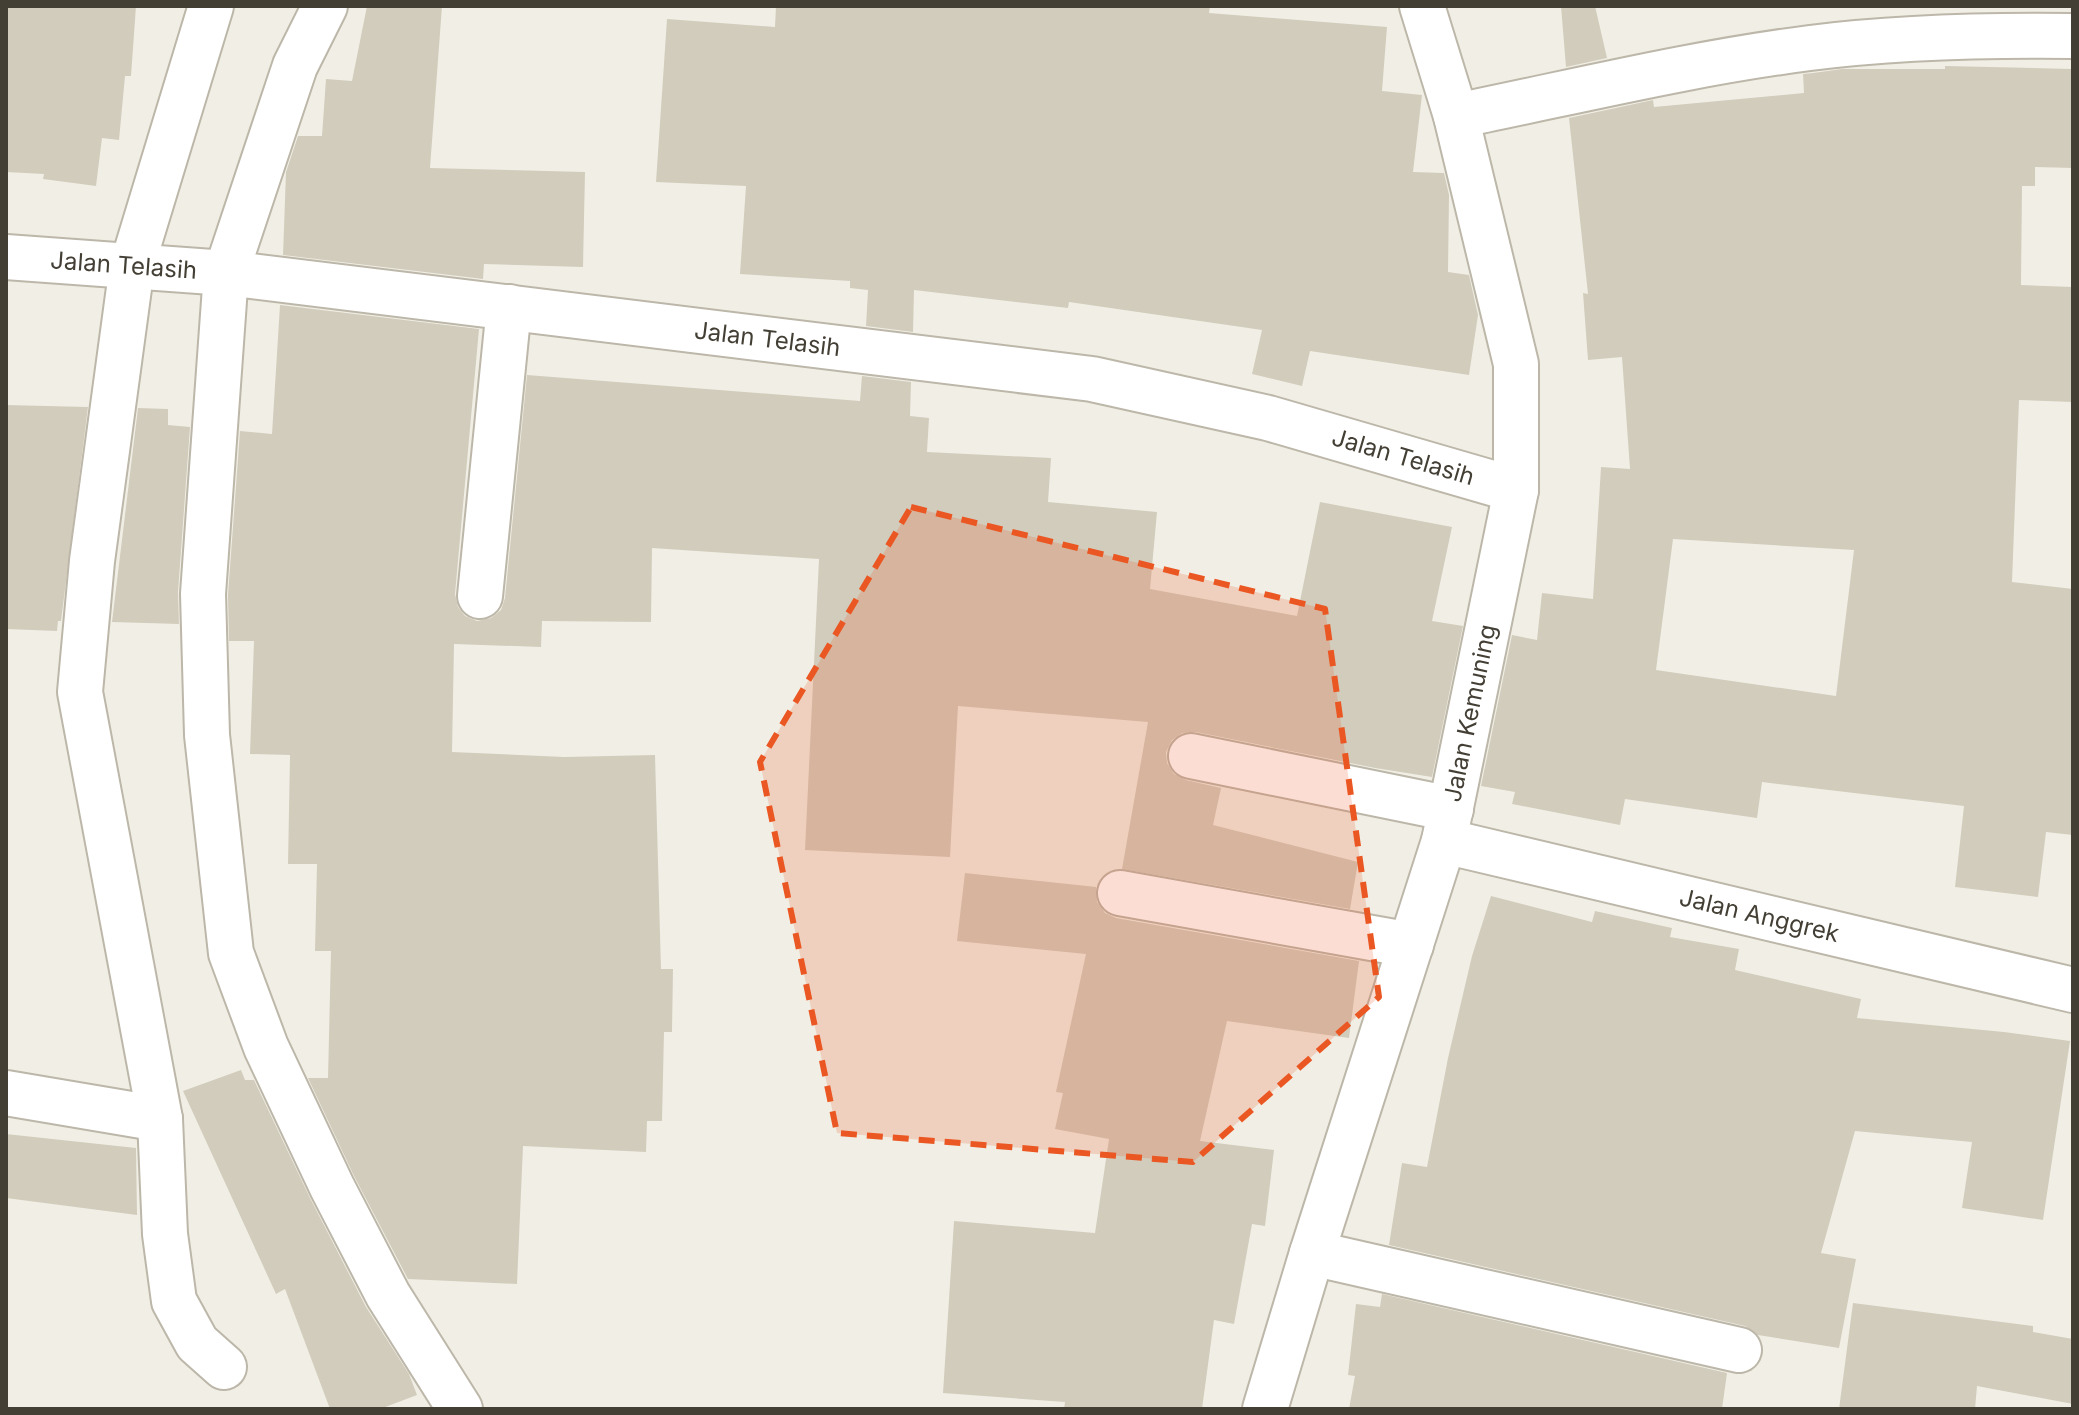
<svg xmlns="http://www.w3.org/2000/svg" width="2079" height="1415" viewBox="0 0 2079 1415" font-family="Inter,sans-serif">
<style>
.building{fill:#d2ccbc;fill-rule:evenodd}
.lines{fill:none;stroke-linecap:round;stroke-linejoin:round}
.minor-casing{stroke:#bcb7a9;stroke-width:48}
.minor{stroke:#fff;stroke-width:44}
.marked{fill:#ea5723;fill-opacity:0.2;stroke:#ea5723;stroke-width:6;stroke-dasharray:16 10;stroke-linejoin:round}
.labels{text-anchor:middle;stroke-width:6;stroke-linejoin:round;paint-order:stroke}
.street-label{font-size:24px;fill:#433f35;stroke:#fff}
</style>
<rect width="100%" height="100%" fill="#f1efe5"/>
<!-- building -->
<g class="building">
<path d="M6,6H136L131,76H125L119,140L102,138L96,186L43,179L44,174L6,172Z"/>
<path d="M367,6H442L430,168L585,172L583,267L484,264L483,279L283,255L286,172L298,136H322L326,79L352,81Z"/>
<path d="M776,6H1210L1209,13L1387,27L1382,91L1422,95L1413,172L1444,173L1449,195L1448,272L1469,275L1478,315L1469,375L1310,351L1302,386L1252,374L1262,330L1069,302L1068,308L914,290L913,332L866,326L868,290L850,288V281L740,274L746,186L656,182L667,19L775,27Z"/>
<path d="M1561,6H1595L1607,58L1566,67Z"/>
<path d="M1945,66L2073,69V168L2035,167V186H2022L2021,285L2073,287V402L2019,400L2012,582L2073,589V835L2046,832L2038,897L1955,887L1964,806L1762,782L1757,818L1625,799L1620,825L1512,804L1515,792L1481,786L1512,635L1537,640L1542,593L1593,599L1601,467L1630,469L1622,357L1588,360L1583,293L1588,294L1569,118L1653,100L1654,107L1804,93L1803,74L1813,73L1842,69H1945ZM1673,539L1854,550L1836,696L1656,670Z"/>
<path d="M280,305L479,329L455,594L458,607L465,616L477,621L491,618L501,610L505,598L527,375L860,401L862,376L911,382L910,416L929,418L927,452L1051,458L1048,502L1157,512L1150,589L1297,616L1320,502L1452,527L1432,621L1463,626L1432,777L1375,768L1196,732L1182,733L1172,740L1166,752L1167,763L1174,774L1186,780L1221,788L1213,825L1358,862L1350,909L1122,869L1148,722L958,706L950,857L805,850L819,559L652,548L651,622L542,621L541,647L454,644L452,752L564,757L655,755L661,969H673L672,1032H664L662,1121H647L646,1152L523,1146L517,1284L408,1279L354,1176L308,1078H328L331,951H315L317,864H288L290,755L250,754L254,641H229L228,595L240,431L272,434Z"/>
<path d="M6,405L88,407L61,621H58L57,631L6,629Z"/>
<path d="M138,408L168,409V425L190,427L178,592L179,624L112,622Z"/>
<path d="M965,873L1096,887L1097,902L1105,913L1116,918L1359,961L1349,1038L1227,1021L1200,1141L1274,1150L1265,1226L1252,1224L1234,1324L1214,1320L1202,1409H1064L1065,1402L943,1393L954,1221L1095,1233L1109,1139L1055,1129L1063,1093L1056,1092L1086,954L957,941Z"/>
<path d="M1491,896L1592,922L1595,911L1672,928L1670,937L1739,949L1735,970L1861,999L1857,1018L2004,1032L2070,1041L2043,1220L1962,1208L1972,1142L1855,1131L1821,1253L1856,1259L1839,1348L1758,1335L1745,1326L1389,1245L1402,1163L1427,1167L1448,1058L1472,956Z"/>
<path d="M241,1070L245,1080H254L310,1198L366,1307L409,1374L417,1395L380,1409H330L285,1289L276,1294L183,1091Z"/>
<path d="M6,1134L136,1148L137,1215L6,1198Z"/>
<path d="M1382,1294L1727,1373L1722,1409H1349L1355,1376L1348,1375L1356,1304L1380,1307Z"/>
<path d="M1853,1303L2033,1326V1332L2073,1339V1404L1977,1386L1975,1409H1839Z"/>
</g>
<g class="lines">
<defs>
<g id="minor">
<path d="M211,6L132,266L92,561L80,692L160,1119L165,1234L174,1301L197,1343L224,1367"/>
<path d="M325,6L295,66L226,273L203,594L207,735L231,953L266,1047L332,1187L388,1295L460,1409"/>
<path d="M1456,116C1574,92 1692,63 1810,48C1897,37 1986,35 2073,36"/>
<path id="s1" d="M6,257L226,273L1092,379L1268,418L1516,490"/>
<path d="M480,596L509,307"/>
<path d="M1191,756L1451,809"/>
<path id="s2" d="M1444,841L2073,990"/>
<path d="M1120,893L1411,945"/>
<path d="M6,1093L160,1119"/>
<path d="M1312,1253L1739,1350"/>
<path id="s3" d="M1265,1409L1312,1253L1444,841L1516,490V364L1456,116L1422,6"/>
</g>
</defs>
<!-- minor casing -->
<use href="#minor" class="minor-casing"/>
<!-- minor -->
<use href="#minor" class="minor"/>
</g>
<!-- marked area -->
<path class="marked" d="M911,507L1325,609L1379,997L1193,1162L837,1133L760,762Z"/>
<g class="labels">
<!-- street labels -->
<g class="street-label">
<text dy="8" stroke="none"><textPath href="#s1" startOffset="118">Jalan Telasih</textPath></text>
<text dy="8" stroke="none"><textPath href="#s1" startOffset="766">Jalan Telasih</textPath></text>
<text dy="8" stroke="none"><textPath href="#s1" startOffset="1414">Jalan Telasih</textPath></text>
<text dy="8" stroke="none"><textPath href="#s3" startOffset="726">Jalan Kemuning</textPath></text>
<text dy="8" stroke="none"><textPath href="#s2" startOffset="324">Jalan Anggrek</textPath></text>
</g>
</g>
<!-- border -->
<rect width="2079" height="1415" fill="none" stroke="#433f35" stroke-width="16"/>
</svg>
